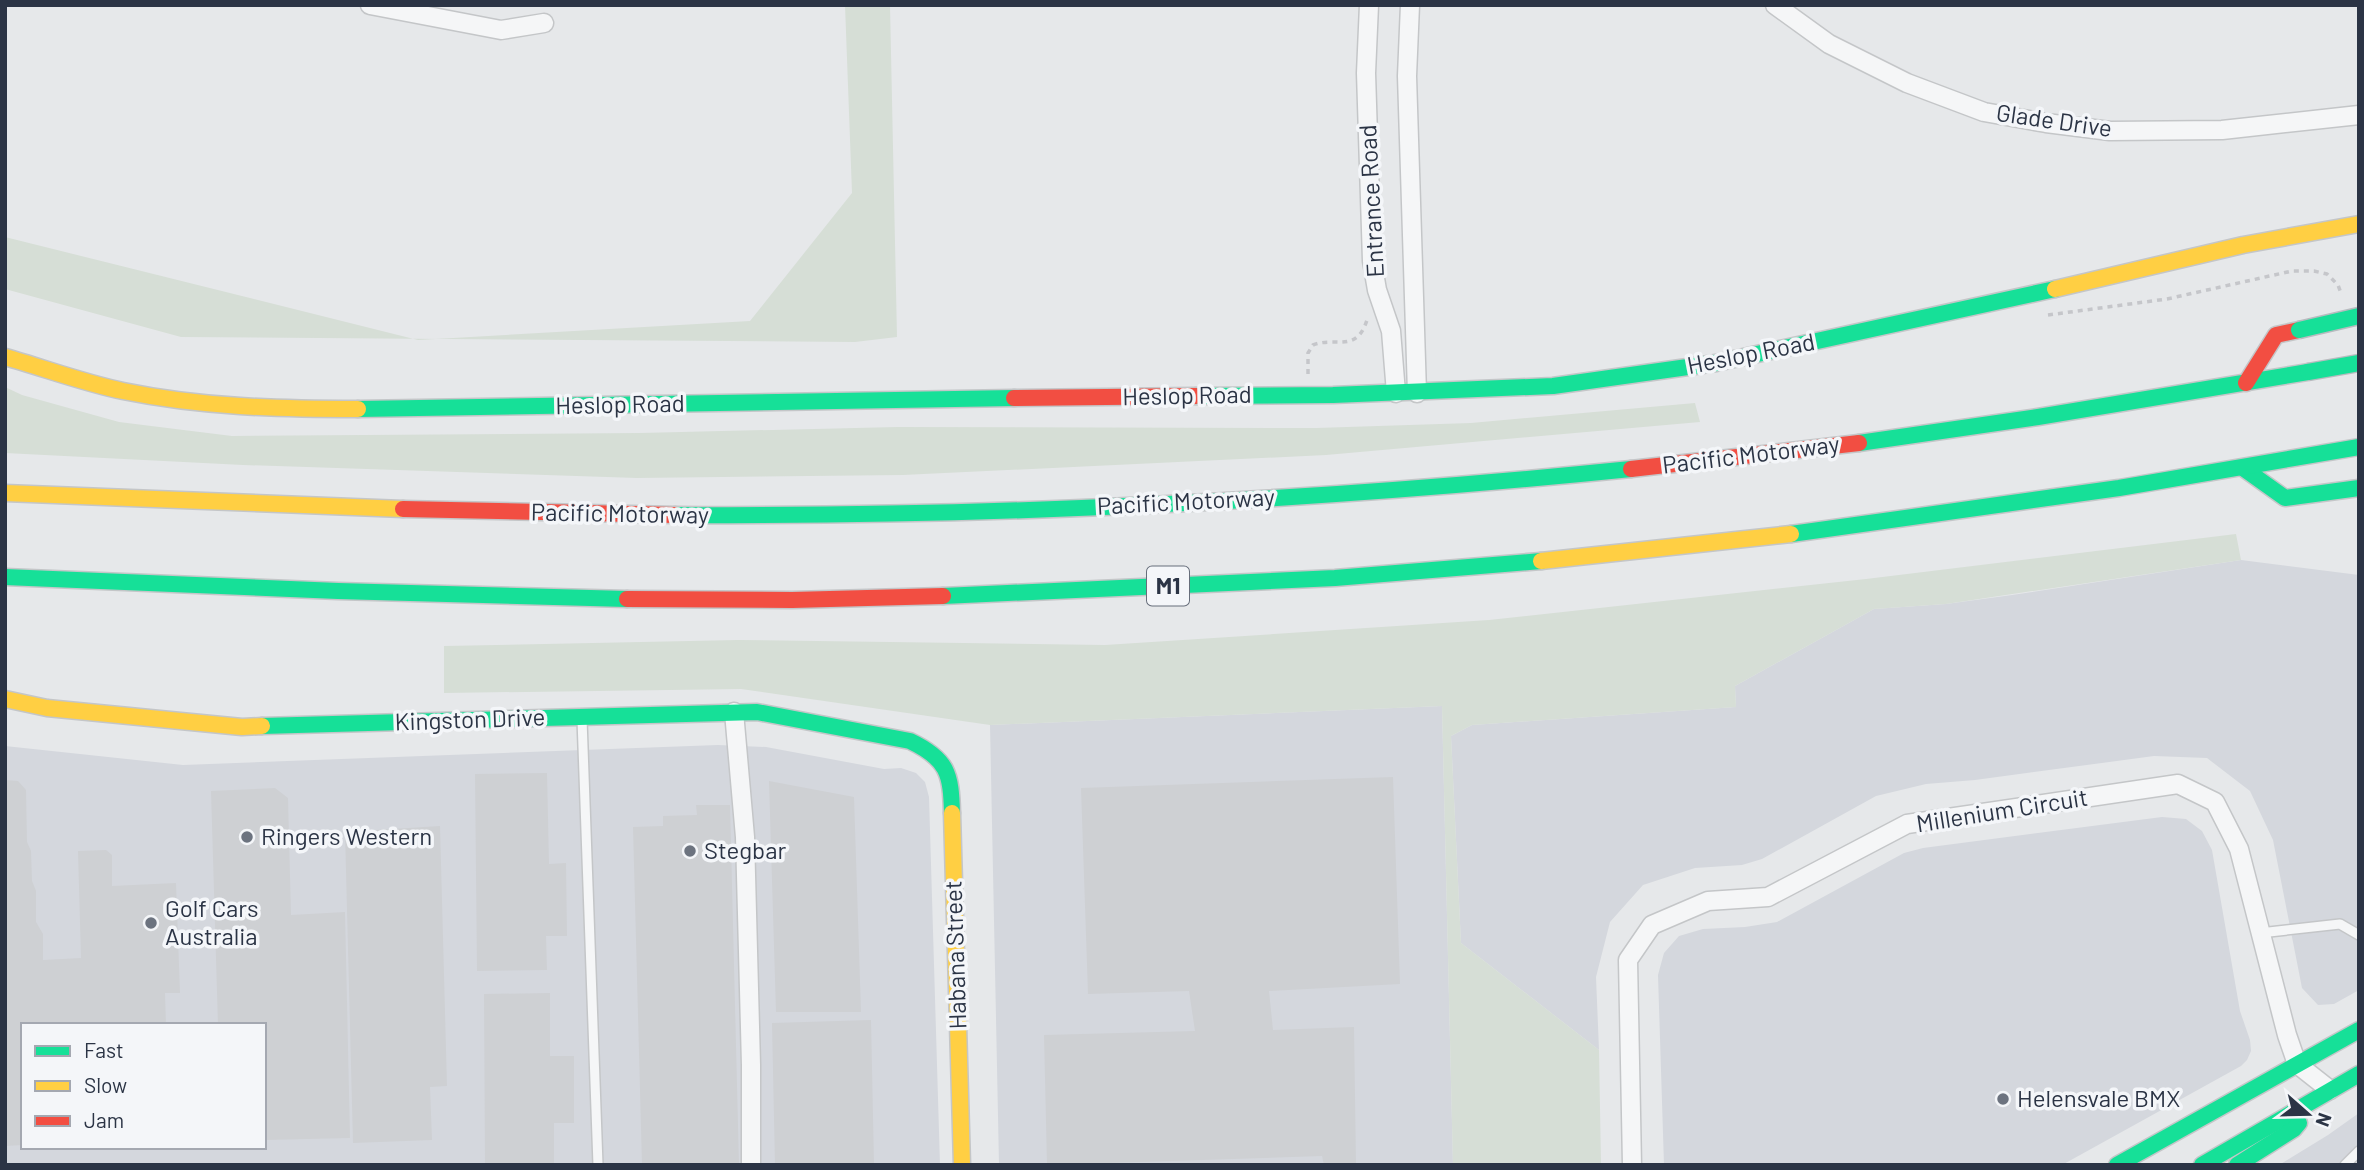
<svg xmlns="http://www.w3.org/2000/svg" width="2364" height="1170" viewBox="0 0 2364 1170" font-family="Barlow,sans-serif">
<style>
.built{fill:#d4d7dd;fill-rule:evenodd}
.green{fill:#d6ded6}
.building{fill:#ced0d3}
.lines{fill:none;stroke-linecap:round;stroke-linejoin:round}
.lane-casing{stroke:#c4c6c8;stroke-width:12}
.street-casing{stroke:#c4c6c8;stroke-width:21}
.fast-casing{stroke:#c4c6c8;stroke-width:19}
.slow-casing{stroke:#c4c6c8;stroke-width:19}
.jam-casing{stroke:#c4c6c8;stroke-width:19}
.path{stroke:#c5c6ca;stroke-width:3.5;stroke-dasharray:5 5;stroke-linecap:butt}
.lane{stroke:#f5f6f7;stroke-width:9}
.street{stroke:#f5f6f7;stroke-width:18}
.fast{stroke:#16e098;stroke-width:16}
.slow{stroke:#ffcf43;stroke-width:16}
.jam{stroke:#f24e42;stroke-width:16}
.fast-bridge-casing{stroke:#b8bbbf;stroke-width:19;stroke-linecap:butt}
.fast-bridge{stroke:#16e098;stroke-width:16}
.poi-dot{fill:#6c737f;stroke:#f4f6f9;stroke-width:2.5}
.labels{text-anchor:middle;stroke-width:7;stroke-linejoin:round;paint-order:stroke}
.shield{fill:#f4f6f9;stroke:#676e7b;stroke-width:2}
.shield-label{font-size:23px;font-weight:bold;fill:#2b3445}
.street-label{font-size:24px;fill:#2b3445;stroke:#f4f6f9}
.poi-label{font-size:24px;fill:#2b3445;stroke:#f4f6f9;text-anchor:start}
</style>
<rect width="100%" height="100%" fill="#e6e8ea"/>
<!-- built -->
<g class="built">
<path d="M2241,560L2359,575V990L2334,1004L2318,1005L2302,988L2273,840L2250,791L2207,758L2154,756L1975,780L1926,784L1876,796L1762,859L1742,865L1695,868L1643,885L1610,922L1596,977L1599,1050L1461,943L1451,736L1472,725L1736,707L1735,686L1874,609L1946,604L2012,595Z"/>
<path d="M1442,706L1453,1165H999L990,725Z"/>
<path d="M718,745L766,747L884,769L901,768L916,773L925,782L929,797L940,1165H5V746L183,765ZM23,1025H264V1147H23Z"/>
<path d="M2162,817L2186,819L2202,831L2212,850L2240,1011L2250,1040L2251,1051L2247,1060L2241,1066L2062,1165H1664L1658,975L1664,953L1679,936L1703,929L1745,927L1777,922L1904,853L1923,848Z"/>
<path d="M2359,1113V1165H2279L2328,1135Z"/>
</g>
<!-- green -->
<g class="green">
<path d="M845,5H890L897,337L855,342L181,337L5,289V237L418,340L750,321L852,193Z"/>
<path d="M5,387L22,395L119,422L232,436L639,433L897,427L1316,428L1471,423L1695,403L1700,422L1326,455L903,475L637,478L243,465L5,453Z"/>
<path d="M2236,534L2241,560L1946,604L1874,609L1735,686L1736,707L1472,725L1451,736L1461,943L1599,1050L1601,1165H1453L1442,706L990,725L741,689L444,693V646L738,640L1105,645L1489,620L1866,579Z"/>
</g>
<!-- building -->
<g class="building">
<path d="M547,773L549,864L566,863L567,936H546L547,970L477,971L475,774Z"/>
<path d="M1393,777L1400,984L1269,991L1273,1030L1354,1027L1356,1165H1324L1322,1156L1047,1165L1044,1035L1195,1031L1189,991L1088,994L1081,788Z"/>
<path d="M5,780L18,781L26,790L27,842L31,851L32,881L36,891V922L43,934V960L81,958L78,851L106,850L112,855V886L176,883L180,993H165L166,1025H23V1145L5,1146Z"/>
<path d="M769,781L854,797L861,1012H776Z"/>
<path d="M275,788L288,798L291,915L345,912L350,1138L264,1140V1025H218L211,791Z"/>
<path d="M696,805H730L739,1165H642L633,827L663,826V816L697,815Z"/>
<path d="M440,826L447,1086L430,1087L432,1140L353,1143L345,832Z"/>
<path d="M550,993V1056H574V1123H554V1165H485L484,994Z"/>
<path d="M871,1020L874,1165H775L772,1023Z"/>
</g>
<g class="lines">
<defs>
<g id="lane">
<path d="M582,719L598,1165"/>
<path d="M2260,933L2340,924L2359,935"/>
<path d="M2345,1165L2359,1151"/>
</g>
<g id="street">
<path d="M370,5L501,30L544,23"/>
<path d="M1369,5L1366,73L1372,261L1377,290L1391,331L1396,393"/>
<path d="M1410,5L1407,76L1417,393"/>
<path d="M1775,5L1829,44L1907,83L1984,112L2046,123L2110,131L2222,130L2359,115"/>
<path d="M734,712L745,837L751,1065V1165"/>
<path d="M1632,1165L1628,960L1652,925L1708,901L1768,897L1907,824L2178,784L2215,802L2239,849L2287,1035L2297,1064L2330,1090"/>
</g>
<g id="fast">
<path d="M1196,396L1333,395L1553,386L1716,363L2055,289"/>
<path d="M358,409L1014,398"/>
<path d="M1859,443L2038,417L2308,372"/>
<path d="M2243,468L2285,498L2359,488"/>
<path d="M675,515C994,517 1314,501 1631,469"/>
<path d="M1791,534L2119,488L2359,447"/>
<path d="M5,577L338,591L627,599"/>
<path d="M943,596L1335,578L1541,561"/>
<path d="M262,726L757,712L910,741C948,759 951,774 952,813"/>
<path d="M2117,1165L2359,1030"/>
<path d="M2202,1165L2359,1074"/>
<path d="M2237,1165L2294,1129L2299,1123"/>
</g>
<g id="slow">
<path d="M2055,289L2243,245L2359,224"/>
<path d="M5,357C44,368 84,383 123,391C201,407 279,409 358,409"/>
<path d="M5,493L403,509"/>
<path d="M1541,561L1791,534"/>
<path d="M5,699L47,708L242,727L262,726"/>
<path d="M952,813L962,1165"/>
</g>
<g id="jam">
<path d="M2246,383L2276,335L2299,330"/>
<path d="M1014,398L1196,396"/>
<path d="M1631,469L1859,443"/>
<path d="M403,509L675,515"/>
<path d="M627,599L792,600L943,596"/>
</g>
</defs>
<!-- lane casing -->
<use href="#lane" class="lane-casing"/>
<!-- street casing -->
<use href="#street" class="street-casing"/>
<!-- fast casing -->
<use href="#fast" class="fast-casing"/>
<!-- slow casing -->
<use href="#slow" class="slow-casing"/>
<!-- jam casing -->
<use href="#jam" class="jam-casing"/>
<!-- path -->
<g class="path">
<path d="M2048,315L2167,299L2292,271H2314L2327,274L2338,285L2341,293"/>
<path d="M1308,374V353L1313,345C1336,336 1356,354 1367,320"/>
</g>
<!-- lane -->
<use href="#lane" class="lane"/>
<!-- street -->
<use href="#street" class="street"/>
<!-- fast -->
<use href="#fast" class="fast"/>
<!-- slow -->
<use href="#slow" class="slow"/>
<!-- jam -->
<use href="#jam" class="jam"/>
<defs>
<g id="fast-bridge">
<path d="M2299,330L2359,316"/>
<path d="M2308,372L2359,363"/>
</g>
</defs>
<!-- fast-bridge casing -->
<use href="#fast-bridge" class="fast-bridge-casing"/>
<!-- fast-bridge -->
<use href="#fast-bridge" class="fast-bridge"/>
</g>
<!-- markers -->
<g class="poi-dot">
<circle cx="247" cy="837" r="7"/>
<circle cx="690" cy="851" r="7"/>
<circle cx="151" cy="923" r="7"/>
<circle cx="2003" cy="1099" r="7"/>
</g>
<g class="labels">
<!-- shield labels -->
<rect class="shield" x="1147" y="566.5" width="42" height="39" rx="5"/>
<g class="shield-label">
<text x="1168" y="594">M1</text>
</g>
<!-- street labels -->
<g class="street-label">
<text transform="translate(2054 121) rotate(8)" y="8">Glade Drive</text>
<text transform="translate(1372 201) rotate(-93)" y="8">Entrance Road</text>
<text transform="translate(1751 354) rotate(-11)" y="8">Heslop Road</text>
<text transform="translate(1187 396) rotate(-1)" y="8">Heslop Road</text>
<text transform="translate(620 405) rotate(-1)" y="8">Heslop Road</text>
<text transform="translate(1751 455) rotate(-7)" y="8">Pacific Motorway</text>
<text transform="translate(1186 502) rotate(-3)" y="8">Pacific Motorway</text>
<text transform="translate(620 514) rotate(1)" y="8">Pacific Motorway</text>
<text transform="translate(470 720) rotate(-2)" y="8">Kingston Drive</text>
<text transform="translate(2002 811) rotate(-9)" y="8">Millenium Circuit</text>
<text transform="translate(956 955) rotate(-92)" y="8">Habana Street</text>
</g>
<!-- poi labels -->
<g class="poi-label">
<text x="261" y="845">Ringers Western</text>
<text x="704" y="859">Stegbar</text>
<text x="165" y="917">Golf Cars<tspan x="165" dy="28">Australia</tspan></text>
<text x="2017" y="1107">Helensvale BMX</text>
</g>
</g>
<!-- border -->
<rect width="2364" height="1170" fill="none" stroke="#2b3445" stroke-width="14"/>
<!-- legend -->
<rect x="21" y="1023" width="245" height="126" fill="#f4f6f9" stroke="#a4a8b1" stroke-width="2"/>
<rect x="35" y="1046" width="35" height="10" fill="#16e098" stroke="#a4a8b1" stroke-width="2"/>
<text x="84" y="1058" font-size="21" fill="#2b3445">Fast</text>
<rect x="35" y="1081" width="35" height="10" fill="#ffcf43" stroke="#a4a8b1" stroke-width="2"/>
<text x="84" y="1093" font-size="21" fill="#2b3445">Slow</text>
<rect x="35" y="1116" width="35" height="10" fill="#f24e42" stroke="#a4a8b1" stroke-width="2"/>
<text x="84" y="1128" font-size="21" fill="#2b3445">Jam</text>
<!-- north arrow -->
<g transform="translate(2308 1114) rotate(110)" stroke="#f4f6f9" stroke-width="5" paint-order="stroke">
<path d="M0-5L12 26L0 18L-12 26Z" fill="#2b3445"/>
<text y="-10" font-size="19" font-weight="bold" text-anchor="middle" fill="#2b3445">N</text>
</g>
</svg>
